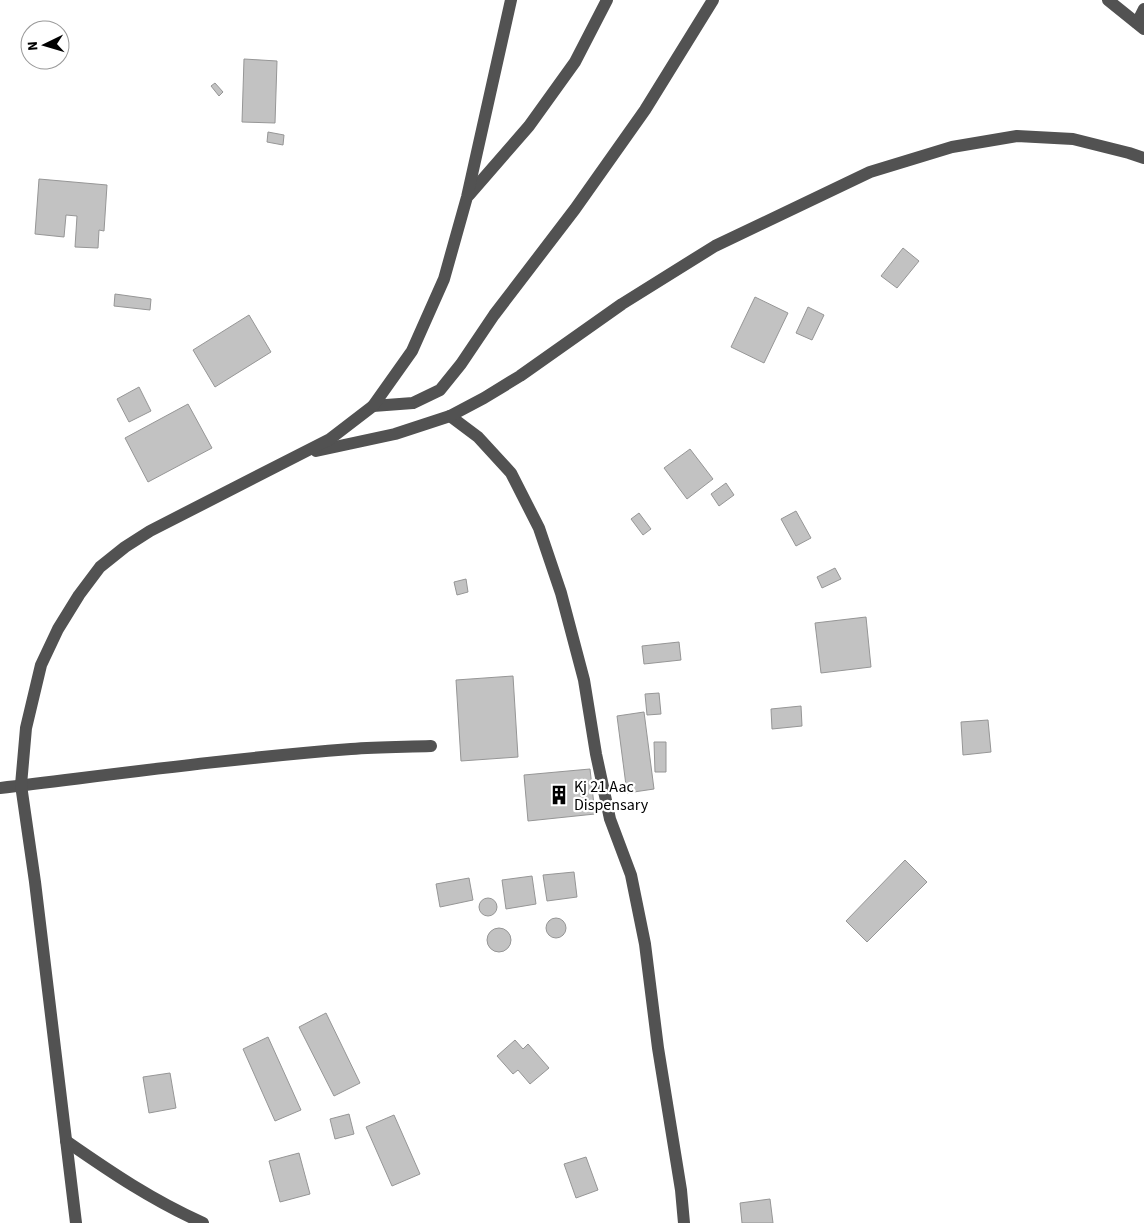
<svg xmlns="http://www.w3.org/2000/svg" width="1144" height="1223" viewBox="0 0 1144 1223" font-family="'Source Sans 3',sans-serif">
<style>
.building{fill:#c2c2c2;stroke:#969696}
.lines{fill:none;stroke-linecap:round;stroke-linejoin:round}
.minor{stroke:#525252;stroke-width:12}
.labels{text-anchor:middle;stroke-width:4.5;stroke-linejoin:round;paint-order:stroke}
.poi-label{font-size:16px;fill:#000;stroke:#fff;text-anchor:start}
</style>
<rect width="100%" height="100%" fill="#fff"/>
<!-- building -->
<g class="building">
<path d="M244,59L277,61L275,123L242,122Z"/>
<path d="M215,83L223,92L219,96L211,86Z"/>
<path d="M268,132L284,135L283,145L267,142Z"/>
<path d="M39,179L107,185L104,231L99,230L98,248L75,247L77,216L66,215L64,237L35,234Z"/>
<path d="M903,248L919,261L897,288L881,276Z"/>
<path d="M115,294L151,299L150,310L114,306Z"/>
<path d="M755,297L788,313L764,363L731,347Z"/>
<path d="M808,307L824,315L812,340L796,333Z"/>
<path d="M249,315L271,352L215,387L193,350Z"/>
<path d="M139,387L151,411L129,422L117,399Z"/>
<path d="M188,404L212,448L148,482L125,438Z"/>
<path d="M690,449L713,479L687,499L664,468Z"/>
<path d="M726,483L734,495L719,506L711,494Z"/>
<path d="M796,511L811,538L796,546L781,519Z"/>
<path d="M639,513L651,529L643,535L631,519Z"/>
<path d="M835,568L841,579L822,588L817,577Z"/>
<path d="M466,579L468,592L457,595L454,582Z"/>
<path d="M866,617L871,667L821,673L815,623Z"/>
<path d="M679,642L681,660L644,664L642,646Z"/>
<path d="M513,676L518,757L461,761L456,680Z"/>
<path d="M659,693L661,714L647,715L645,694Z"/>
<path d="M801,706L802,726L772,729L771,709Z"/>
<path d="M644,712L654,789L627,793L617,716Z"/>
<path d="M988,720L991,752L963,755L961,722Z"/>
<path d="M654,742H666V772H655Z"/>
<path d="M590,769L595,814L528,821L524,775Z"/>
<path d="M905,860L927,882L867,942L846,921Z"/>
<path d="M574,872L577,897L547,901L543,875Z"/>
<path d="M532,876L536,904L506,909L502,880Z"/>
<path d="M469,878L473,900L440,907L436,884Z"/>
<circle cx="488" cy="907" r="9"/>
<circle cx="556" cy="928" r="10"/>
<circle cx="499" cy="940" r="12"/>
<path d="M326,1013L360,1083L334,1096L299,1027Z"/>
<path d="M268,1037L301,1110L275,1121L243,1049Z"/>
<path d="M515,1040L523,1049L528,1044L549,1068L530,1084L518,1070L513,1074L497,1056Z"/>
<path d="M170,1073L176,1108L149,1113L143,1077Z"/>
<path d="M349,1114L354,1134L335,1139L330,1119Z"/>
<path d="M394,1115L420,1174L392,1186L366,1127Z"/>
<path d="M299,1153L310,1194L280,1202L269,1161Z"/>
<path d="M586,1157L598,1190L576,1198L564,1164Z"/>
<path d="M770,1199L773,1223H742L740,1203Z"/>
</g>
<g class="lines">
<!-- minor -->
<g class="minor">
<path d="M1108,0L1144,29"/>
<path d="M1137,23L1144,9"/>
<path d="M469,195L529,126L575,62L607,0"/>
<path d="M373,406L413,403L440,390L461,364L494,315L575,209L645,110L713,0"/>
<path d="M450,416L478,437L511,473L539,528L561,593L584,680L596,754L610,819L631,875L645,944L658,1048L681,1190L684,1223"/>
<path d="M316,451L395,434L450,416L484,398L520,376L622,304L715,246L870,172L952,147L1017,136L1073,139L1129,153L1144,158"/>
<path d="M0,788C117,774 234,758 351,749C378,747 404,747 431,746"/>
<path d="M66,1141C112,1173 152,1200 203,1223"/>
<path d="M76,1223L35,882L21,785L26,728L41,665L58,629L79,595L100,567L125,547L150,531L330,439L373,406L412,351L444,279L467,197L511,0"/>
</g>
</g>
<!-- icons -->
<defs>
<symbol id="building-bare" viewBox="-9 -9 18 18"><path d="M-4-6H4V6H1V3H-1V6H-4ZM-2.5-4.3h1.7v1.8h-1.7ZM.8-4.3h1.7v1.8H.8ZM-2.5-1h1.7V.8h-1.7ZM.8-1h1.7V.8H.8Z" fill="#000" stroke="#fff" stroke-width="2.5" paint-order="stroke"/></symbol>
</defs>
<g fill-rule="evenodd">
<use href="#building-bare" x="545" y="781" width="28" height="28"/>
</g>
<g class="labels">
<!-- poi labels -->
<g class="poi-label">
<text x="574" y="792">Kj 21 Aac<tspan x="574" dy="18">Dispensary</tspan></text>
</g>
</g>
<!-- north arrow -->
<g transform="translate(45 45) rotate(265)"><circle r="24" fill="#ffffff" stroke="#999999"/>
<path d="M0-4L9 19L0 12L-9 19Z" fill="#000000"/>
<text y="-8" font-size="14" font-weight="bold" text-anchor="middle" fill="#000000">N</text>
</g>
</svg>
